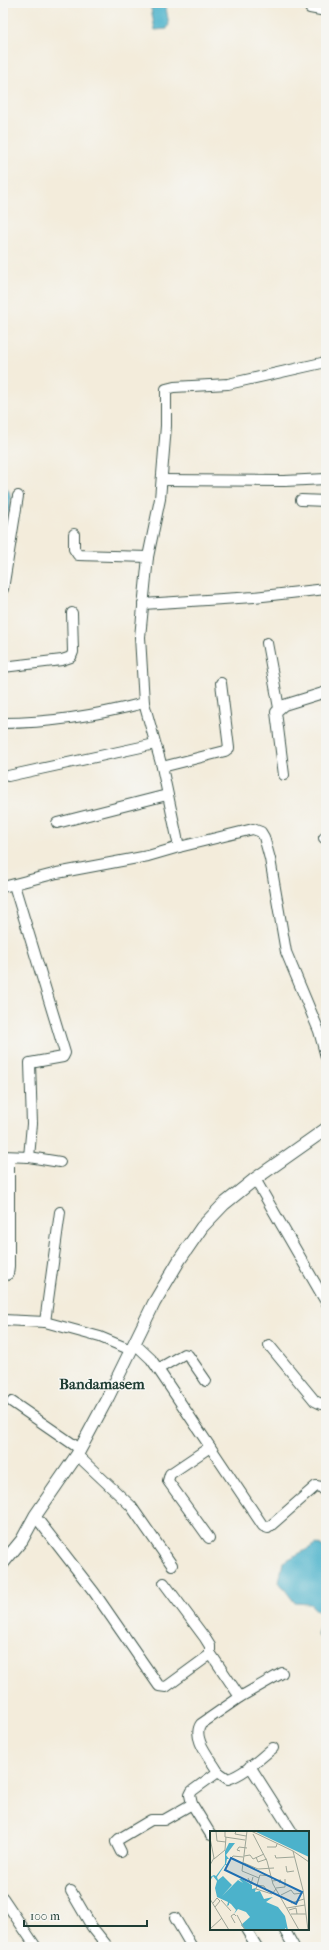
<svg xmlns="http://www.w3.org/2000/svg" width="329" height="1950" viewBox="0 0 329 1950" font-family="'IM FELL French Canon',serif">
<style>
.water{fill:#4cb2cb;stroke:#367880}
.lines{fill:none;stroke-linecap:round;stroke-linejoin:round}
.minor-casing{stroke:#3f574d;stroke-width:12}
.tertiary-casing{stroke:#3f574d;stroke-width:14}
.minor{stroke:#fff;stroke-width:10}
.tertiary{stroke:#fff;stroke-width:12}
.labels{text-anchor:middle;stroke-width:3;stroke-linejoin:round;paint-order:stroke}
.quarter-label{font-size:15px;font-weight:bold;fill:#1f3d34;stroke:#f6f6f2}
.inset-road{fill:none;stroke:#9ea698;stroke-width:1}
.view{fill:#1f6fb2;fill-opacity:0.15;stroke:#1f6fb2;stroke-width:2}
.inset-edge{fill:none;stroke:#1f3d34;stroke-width:2}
</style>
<rect width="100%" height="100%" fill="#f6f6f2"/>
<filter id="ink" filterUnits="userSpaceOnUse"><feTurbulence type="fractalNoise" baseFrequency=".025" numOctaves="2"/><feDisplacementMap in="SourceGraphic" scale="8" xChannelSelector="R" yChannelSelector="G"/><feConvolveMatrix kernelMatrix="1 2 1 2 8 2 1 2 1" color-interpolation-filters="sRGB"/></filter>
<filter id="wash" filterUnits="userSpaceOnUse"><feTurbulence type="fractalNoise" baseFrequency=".012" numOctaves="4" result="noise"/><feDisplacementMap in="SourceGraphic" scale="16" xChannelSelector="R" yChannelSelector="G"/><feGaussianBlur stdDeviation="0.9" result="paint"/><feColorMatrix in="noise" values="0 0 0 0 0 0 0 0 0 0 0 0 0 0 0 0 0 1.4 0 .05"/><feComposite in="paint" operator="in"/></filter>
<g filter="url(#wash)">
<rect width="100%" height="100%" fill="#f3ecdb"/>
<!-- water -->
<g class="water">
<path d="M150,3H165L169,24L167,29L155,30Z"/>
<path d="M7,488C12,494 11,506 8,514H3V489Z"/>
<path d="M317,1544L326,1548V1643L317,1635L323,1616L310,1604L295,1603L279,1582L283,1562Z"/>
</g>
</g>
<g filter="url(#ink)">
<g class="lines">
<defs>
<g id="minor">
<path d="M310,8L326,11"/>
<path d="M326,362L228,384L174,387L166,389V426L160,499L148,557L140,637L144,703L162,767L179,847L253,829L261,832L264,837L270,859L286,952L319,1031L326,1057"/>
<path d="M162,480L284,481L326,479"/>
<path d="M301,500L326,501"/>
<path d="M74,534V549L78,555L148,557"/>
<path d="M3,589L18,496"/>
<path d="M143,604L254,597L326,589"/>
<path d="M267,643L279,708"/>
<path d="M3,667L62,660L71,657L73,652L72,613"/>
<path d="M3,723C50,723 98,715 144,703"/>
<path d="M162,767L225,751L229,748L221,683"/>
<path d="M284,775L276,712L284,705L326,692"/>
<path d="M8,776L155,744"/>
<path d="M57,823L167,795"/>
<path d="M324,838L326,837"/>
<path d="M3,887L57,873L148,856L179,847"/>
<path d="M3,1156L29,1157L32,1124L30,1063L63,1057L65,1053L14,885"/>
<path d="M29,1157L60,1162"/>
<path d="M255,1179L326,1302"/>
<path d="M3,1277L8,1274L9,1266V1157"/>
<path d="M3,1320L45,1322L100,1337L131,1350"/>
<path d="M45,1322L60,1212"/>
<path d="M134,1343L151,1359L158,1369L263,1526L268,1528L316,1486L321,1487L326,1492"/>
<path d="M269,1345L315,1401L321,1404L326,1402"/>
<path d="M158,1369L184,1354L188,1355L206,1381"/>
<path d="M12,1402L80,1449"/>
<path d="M77,1455L131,1506L172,1565"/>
<path d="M35,1516L94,1592L159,1686L166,1687L211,1654L240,1697L201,1724C191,1738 211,1759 218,1772L192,1791L190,1795L192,1804L211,1835"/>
<path d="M209,1538L168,1481L170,1474L210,1447"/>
<path d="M164,1583L205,1638L210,1646V1655"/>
<path d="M240,1697L282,1673"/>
<path d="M250,1766L292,1832"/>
<path d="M218,1772L228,1779C245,1774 260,1758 273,1748"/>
<path d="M121,1852L116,1842L119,1839L151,1820H164L192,1804"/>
<path d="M71,1891L92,1927L108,1947"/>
<path d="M3,1898L36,1947"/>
<path d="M175,1918L192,1947"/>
<path d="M246,1929L257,1947"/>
<path d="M284,1929L294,1947"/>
</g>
<path id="tertiary" d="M3,1563L22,1540L35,1516L77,1455L108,1397L154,1303L180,1259L202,1227L224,1204L255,1179L326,1129"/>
</defs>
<!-- minor casing -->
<use href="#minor" class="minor-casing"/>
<!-- tertiary casing -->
<use href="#tertiary" class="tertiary-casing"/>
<!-- minor -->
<use href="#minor" class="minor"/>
<!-- tertiary -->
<use href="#tertiary" class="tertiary"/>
</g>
</g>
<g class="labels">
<!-- quarter labels -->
<g class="quarter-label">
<text x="102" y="1389">Bandamasem</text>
</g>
</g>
<!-- overview -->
<g transform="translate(210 1831)">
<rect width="99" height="99" fill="#f3ecdb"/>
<path d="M44,0H99V26L84,19ZM25,12L16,24L19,28H17L16,33L19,34H15L7,46L8,49L13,45L22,54L12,65L28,49L33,52L29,48H32L42,54V58L46,57L45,61L50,60L54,68L63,66L56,71L68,76L75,85L78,99L75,97V99H35L31,94L40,86L36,81L28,78L24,83L26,79L21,73L19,72V74L17,75L18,71L7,66L5,57L7,50L3,45L0,50V46L4,44L6,45L15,33V20L19,12Z" fill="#4cb2cb"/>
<path class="inset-road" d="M6,0L7,10L16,11M15,0V6L35,9M26,0L25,3L36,5M37,0L32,40L49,47L50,44L61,45M41,0L83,20L99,31M43,3L57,30L63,53L89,99M0,7L4,27L0,34M57,16H66L67,13M30,20L27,19L29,16L37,17M83,20L93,59L98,99M65,24L66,27L84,26M34,25L40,24L43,28L54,23M46,26L48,31L57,28M4,28L15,19L16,6M20,28L23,25L33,26M34,32L48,38L64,37M76,35L77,41L84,40M38,47L41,53L43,46M49,47L46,58L62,63L66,58M62,50L71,49L69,52M47,54L54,55L57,60M66,57L75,56V48M71,64L81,59L84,63L93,62M0,68L19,99M11,69L21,80M3,72L7,67L10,70L5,76M81,72L94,68M77,77L95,74M79,79L86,77L87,83M81,83H96M27,84L35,99M25,92L21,85L24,83L26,85M0,98L12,87"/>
<path class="view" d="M21,27L92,61L86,73L15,39Z"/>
<rect width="99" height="99" class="inset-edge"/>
</g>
<!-- margin -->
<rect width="329" height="1950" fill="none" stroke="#f6f6f2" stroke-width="16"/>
<!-- scale -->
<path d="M24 1920v6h123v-6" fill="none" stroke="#1f3d34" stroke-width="2"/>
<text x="30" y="1920" font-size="12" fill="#1f3d34" stroke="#f6f6f2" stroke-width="3" paint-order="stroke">100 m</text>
</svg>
